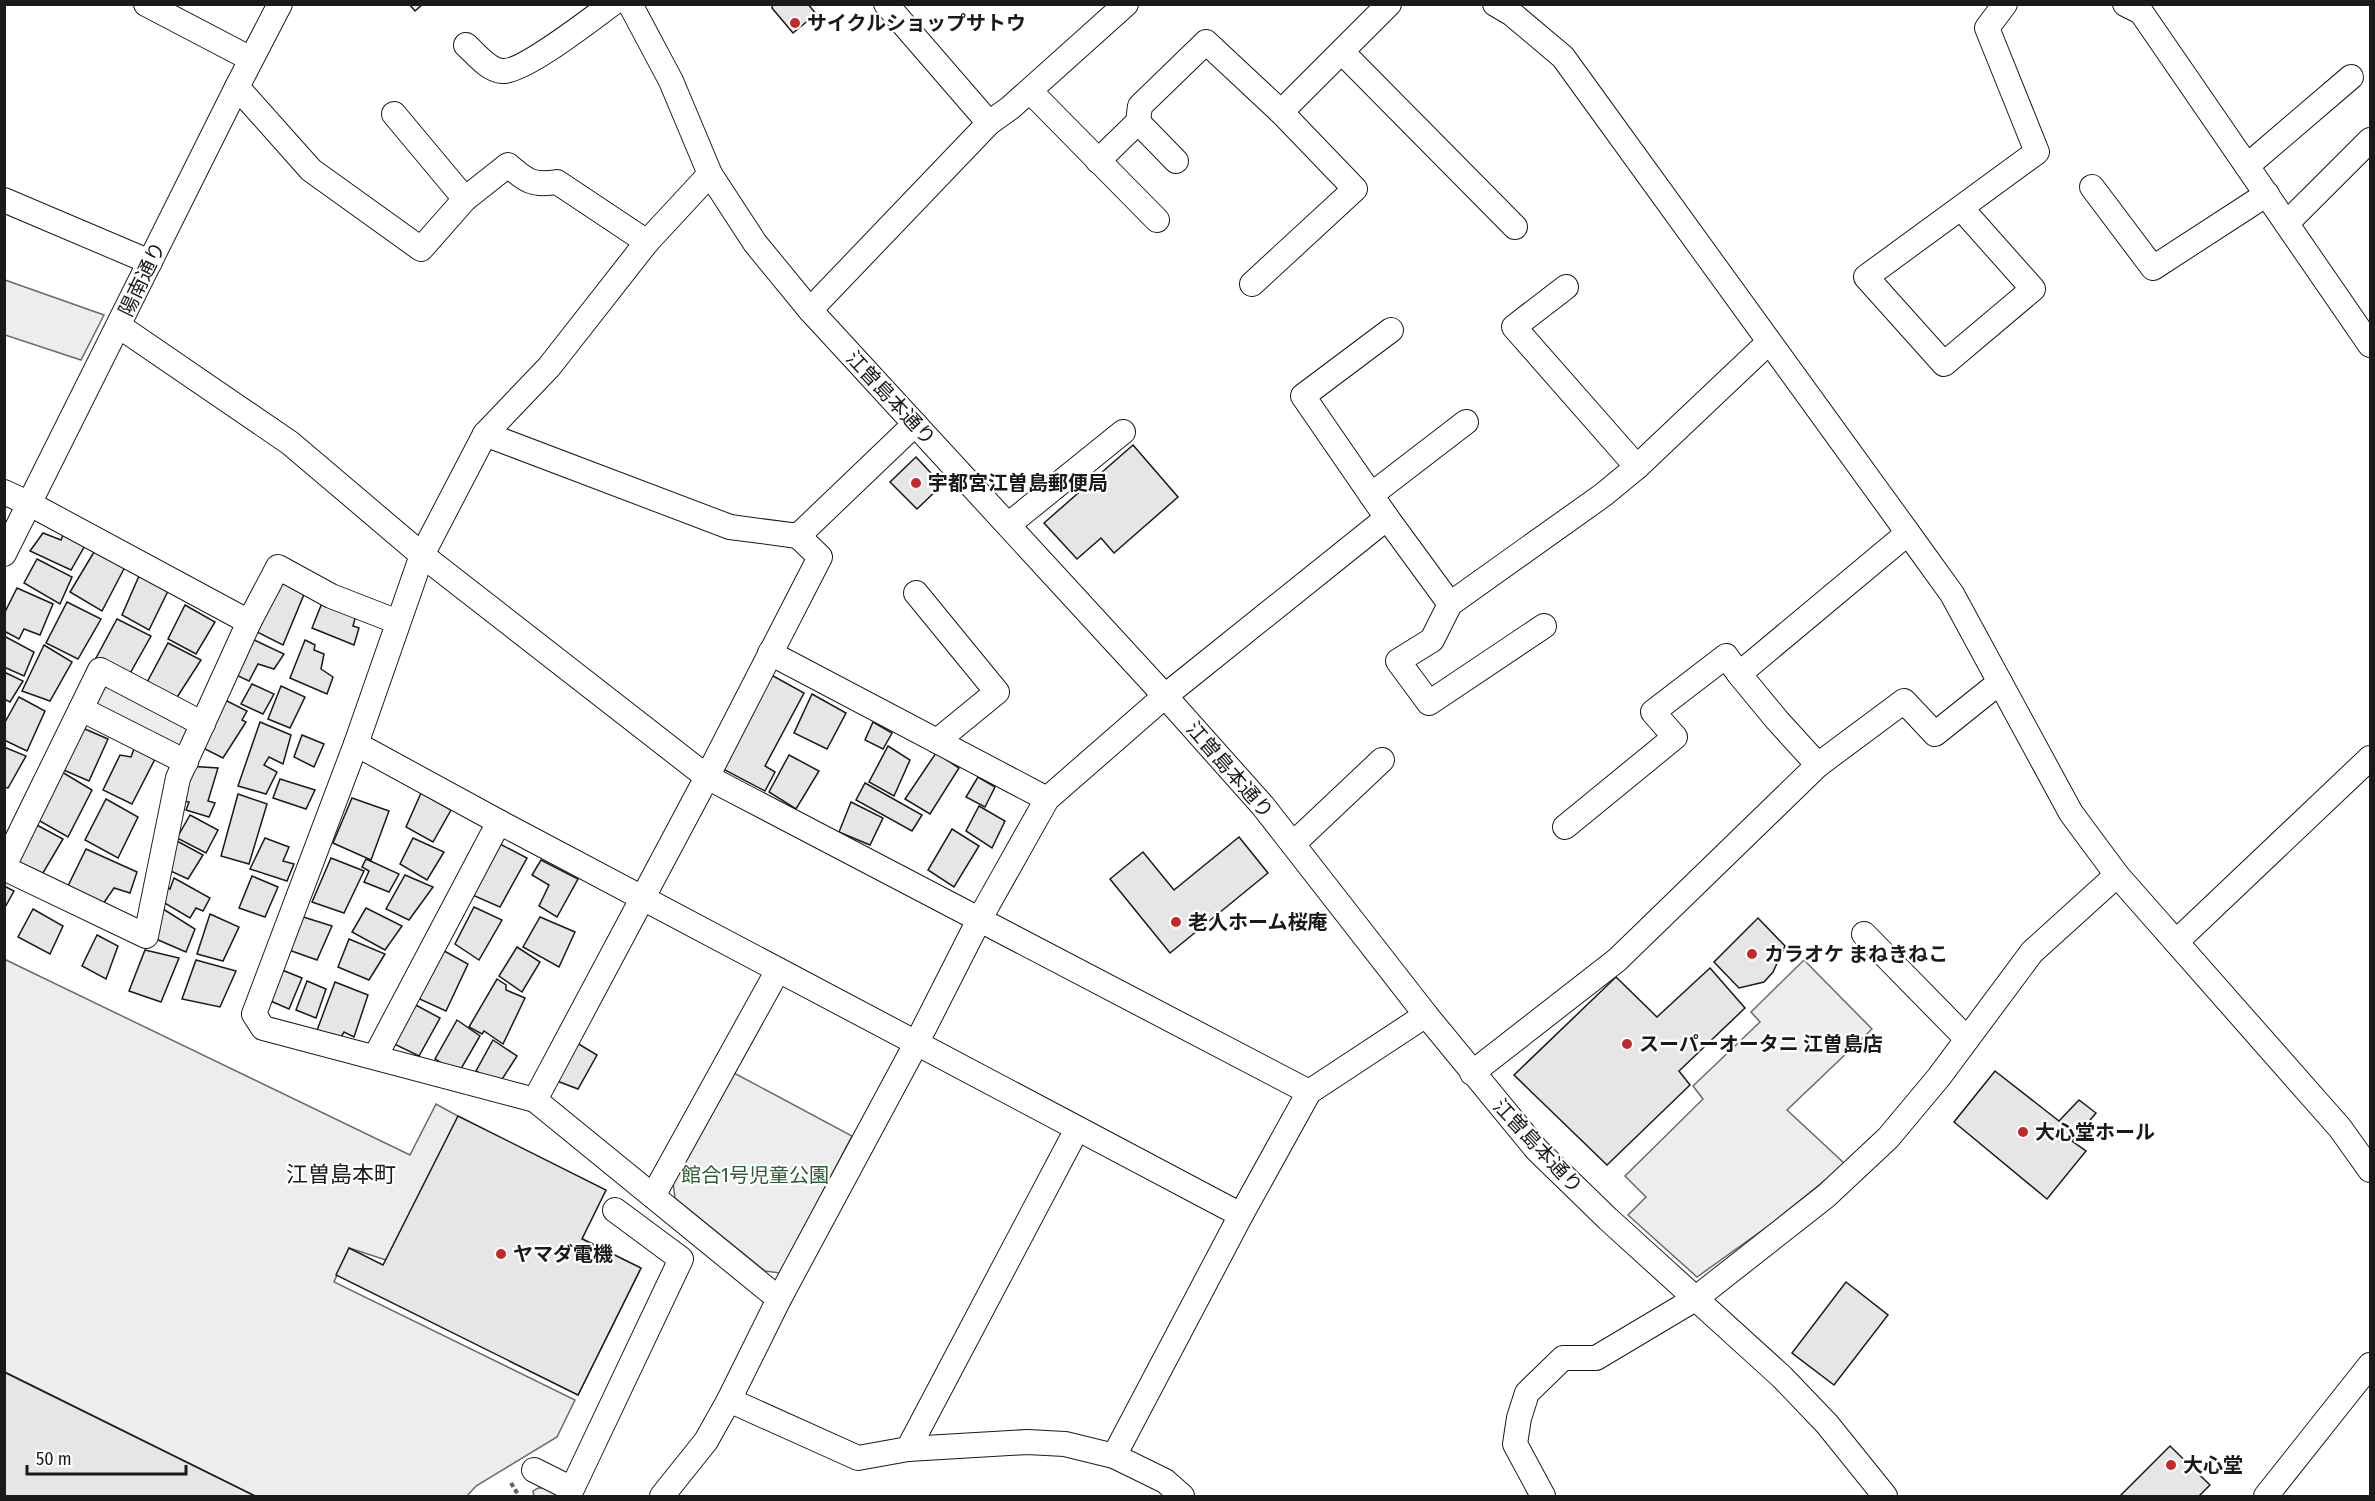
<svg xmlns="http://www.w3.org/2000/svg" width="2375" height="1501" viewBox="0 0 2375 1501" font-family="'Fira Sans Condensed','Noto Sans JP',sans-serif">
<style>
.built{fill:#ededed;stroke:#6a6a6a;stroke-width:1.5}
.building{fill:#e6e6e6;stroke:#1a1a1a;stroke-width:1.5}
.lines{fill:none;stroke-linecap:round;stroke-linejoin:round}
.minor-casing{stroke:#1a1a1a;stroke-width:26}
.path{stroke:#5f5f5f;stroke-width:4;stroke-dasharray:4.5 3;stroke-linecap:butt}
.minor{stroke:#fff;stroke-width:24}
.poi-dot{fill:#c62828;stroke:#fff;stroke-width:2}
.labels{text-anchor:middle;stroke-width:4.5;stroke-linejoin:round;paint-order:stroke}
.poi-label{font-size:20px;font-weight:bold;fill:#1a1a1a;stroke:#fff;text-anchor:start}
.street-label{font-size:20px;fill:#1a1a1a;stroke:#fff}
.park-label{font-size:20px;fill:#2b5a34;stroke:#fff}
.quarter-label{font-size:22px;fill:#1a1a1a;stroke:#fff}
</style>
<rect width="100%" height="100%" fill="#fff"/>
<!-- built -->
<g class="built">
<path d="M5,280L104,315L81,360L5,335Z"/>
<path d="M106,681L189,725L183,749L93,708Z"/>
<path d="M4,959L410,1155L436,1104L458,1116L539,1217L641,1268L578,1395L512,1362L533,1319L386,1260L349,1248L334,1282L575,1400L557,1437L476,1486L467,1496H255L5,1372Z"/>
<path d="M1804,960L1872,1029L1787,1110L1845,1164L1771,1224L1697,1277L1628,1215L1646,1197L1625,1176L1703,1099L1693,1086L1760,1022L1751,1012Z"/>
<path d="M734,1073L852,1136L780,1273L765,1271L675,1198L673,1182Z"/>
<path d="M538,1488H546L562,1496H534L533,1491Z"/>
</g>
<!-- building -->
<g class="building">
<path d="M409,4H423L415,11Z"/>
<path d="M773,4H808L816,14L793,33L772,8Z"/>
<path d="M1133,445L1178,497L1114,553L1101,538L1077,559L1044,523Z"/>
<path d="M916,457L942,485L917,509L890,482Z"/>
<path d="M65,530L87,542L71,570L30,551L43,533L61,540Z"/>
<path d="M94,552L126,565L102,611L70,592Z"/>
<path d="M37,559L72,577L60,604L24,583Z"/>
<path d="M139,576L168,591L149,630L122,615Z"/>
<path d="M278,578L305,592L283,645L255,631Z"/>
<path d="M17,588L53,604L40,635L24,629L19,639L4,631V614Z"/>
<path d="M67,602L101,619L78,659L46,643Z"/>
<path d="M322,603L356,615L353,626L359,628L354,645L312,628Z"/>
<path d="M185,605L215,622L196,654L168,639Z"/>
<path d="M117,619L151,636L128,677L95,660Z"/>
<path d="M4,636L34,652L24,676L4,667Z"/>
<path d="M250,638L284,654L274,669L258,664L249,681L234,674Z"/>
<path d="M305,640L315,645L314,650L324,654L321,669L333,677L327,694L290,678Z"/>
<path d="M168,643L201,660L174,702L144,688Z"/>
<path d="M44,645L72,662L50,701L22,691Z"/>
<path d="M4,672L23,681L10,702L4,699Z"/>
<path d="M766,672L804,693L765,766L775,772L765,791L721,768Z"/>
<path d="M252,684L274,694L263,714L241,704Z"/>
<path d="M281,686L305,697L290,728L268,719Z"/>
<path d="M812,694L846,713L827,749L794,733Z"/>
<path d="M19,697L45,711L27,751L4,740V724Z"/>
<path d="M221,698L247,711L242,720L246,722L223,758L197,745Z"/>
<path d="M260,722L291,735L283,764L269,757L264,765L277,772L266,794L238,786Z"/>
<path d="M873,722L892,733L883,749L865,740Z"/>
<path d="M78,726L108,739L89,781L59,768Z"/>
<path d="M302,735L324,744L314,767L294,757Z"/>
<path d="M888,746L910,760L894,796L869,782Z"/>
<path d="M4,747L26,756L8,788L4,787Z"/>
<path d="M134,749L155,759L132,804L103,790L120,755L131,757Z"/>
<path d="M936,753L959,768L930,814L905,799Z"/>
<path d="M789,755L819,771L796,809L769,792Z"/>
<path d="M187,766L218,768L208,801L215,803L209,817L186,810L189,802L176,800Z"/>
<path d="M62,772L92,790L68,837L38,820Z"/>
<path d="M978,777L995,787L985,807L966,797Z"/>
<path d="M280,779L315,790L306,809L273,798Z"/>
<path d="M865,783L922,815L912,831L856,800Z"/>
<path d="M421,793L451,810L433,842L406,827Z"/>
<path d="M238,794L267,804L249,864L221,856Z"/>
<path d="M352,798L389,811L371,860L333,843Z"/>
<path d="M106,799L138,817L118,858L85,840Z"/>
<path d="M851,802L883,818L870,845L839,832Z"/>
<path d="M979,806L1005,821L992,848L966,831Z"/>
<path d="M190,815L218,830L206,853L177,838Z"/>
<path d="M33,823L63,839L40,878L11,863Z"/>
<path d="M952,829L979,846L954,887L928,870Z"/>
<path d="M1239,837L1268,873L1170,953L1110,879L1143,852L1174,890Z"/>
<path d="M265,838L289,847L283,861L294,864L287,881L250,869Z"/>
<path d="M413,838L444,852L427,880L400,864Z"/>
<path d="M177,841L203,855L188,879L164,868Z"/>
<path d="M496,842L527,858L500,907L470,894Z"/>
<path d="M86,849L137,872L130,893L114,888L101,907L67,888Z"/>
<path d="M331,858L364,871L344,913L312,902Z"/>
<path d="M366,859L399,874L389,892L364,882L369,871L362,867Z"/>
<path d="M541,860L578,879L557,917L539,906L549,885L532,875Z"/>
<path d="M405,875L433,887L409,920L386,909Z"/>
<path d="M252,876L278,887L265,917L239,908Z"/>
<path d="M174,878L210,898L203,911L196,908L190,918L156,898L162,884L170,889Z"/>
<path d="M4,886L14,891L4,909Z"/>
<path d="M160,907L195,929L186,952L149,936Z"/>
<path d="M474,907L502,920L479,960L455,944Z"/>
<path d="M366,908L402,926L385,950L352,932Z"/>
<path d="M33,909L63,926L50,954L18,937Z"/>
<path d="M210,914L239,927L223,961L197,954Z"/>
<path d="M297,915L332,926L317,960L286,949Z"/>
<path d="M540,917L575,932L559,967L523,947Z"/>
<path d="M1758,918L1785,946L1773,972L1764,982L1739,988L1714,962Z"/>
<path d="M97,935L118,946L106,979L82,966Z"/>
<path d="M349,939L385,954L369,980L338,967Z"/>
<path d="M437,947L468,964L446,1011L413,996Z"/>
<path d="M517,947L540,962L522,992L499,976Z"/>
<path d="M145,950L179,958L161,1002L129,991Z"/>
<path d="M196,960L236,971L220,1007L182,999Z"/>
<path d="M277,968L302,978L289,1009L266,999Z"/>
<path d="M1710,968L1745,1008L1679,1071L1690,1085L1607,1165L1514,1075L1616,977L1657,1017Z"/>
<path d="M497,979L506,985V990L525,998L503,1044L484,1031L482,1034L469,1027Z"/>
<path d="M307,981L326,989L316,1018L296,1010Z"/>
<path d="M335,982L368,995L354,1037L344,1032L338,1042L316,1033Z"/>
<path d="M410,1002L440,1018L419,1056L390,1042Z"/>
<path d="M457,1020L480,1036L458,1074L435,1059Z"/>
<path d="M493,1040L517,1056L499,1084L476,1071Z"/>
<path d="M572,1040L597,1055L578,1089L557,1081Z"/>
<path d="M1995,1071L2059,1121L2079,1100L2096,1113L2072,1141L2086,1151L2047,1199L1954,1122Z"/>
<path d="M458,1116L606,1190L582,1239L641,1268L578,1395L336,1275L349,1248L383,1265Z"/>
<path d="M1846,1282L1888,1315L1834,1385L1792,1353Z"/>
<path d="M4,1372L255,1496H4Z"/>
<path d="M2170,1446L2210,1485L2199,1496H2120Z"/>
</g>
<g class="lines">
<defs>
<g id="minor">
<path d="M146,4L251,59"/>
<path d="M630,4L671,81L710,174L755,243L810,310L1165,696L1263,806L1426,1015L1537,1150L1608,1219L1782,1377L1827,1424L1885,1496"/>
<path d="M886,4L989,123"/>
<path d="M1495,4L1512,14L1563,57L1908,533L1952,594L2071,813L2117,875L2340,1128L2370,1170"/>
<path d="M2125,4L2141,12L2370,345"/>
<path d="M466,45C476,54 488,70 502,71C523,73 591,19 612,4"/>
<path d="M1342,52L1515,227"/>
<path d="M237,87L311,170L421,249L465,199L508,165C526,181 533,186 557,182L647,242"/>
<path d="M1030,91L1157,220"/>
<path d="M1281,112L1389,4"/>
<path d="M394,114L465,199"/>
<path d="M1138,122L1176,161"/>
<path d="M1098,161L1138,122L1140,106L1206,42L1281,112L1355,189L1252,284"/>
<path d="M2247,166L2351,77"/>
<path d="M710,174L647,242L549,367L485,434L422,555L356,744L254,1014L263,1028L535,1100L779,1299"/>
<path d="M2092,187L2153,268L2267,194"/>
<path d="M4,200L150,262"/>
<path d="M1961,208L2033,289L1944,364L1866,277L2037,152L1987,28L2005,4"/>
<path d="M2287,223L2370,140"/>
<path d="M1566,287L1514,327L1637,467"/>
<path d="M810,310L989,123L1010,108L1126,4"/>
<path d="M119,326L290,443L422,555L707,777L1309,1092"/>
<path d="M485,434L730,527L798,536L820,557L707,777L535,1100"/>
<path d="M4,492L30,504L249,622L178,778L146,936L4,868"/>
<path d="M1371,495L1466,422"/>
<path d="M1387,518L1303,396L1391,330"/>
<path d="M1008,525L1123,432"/>
<path d="M798,536L915,424"/>
<path d="M4,554L237,87L280,4"/>
<path d="M916,593L997,692L937,741"/>
<path d="M1450,604L1432,640L1398,661L1429,703L1544,626"/>
<path d="M249,622L278,567L331,596L398,622"/>
<path d="M770,653L1047,799"/>
<path d="M81,709L186,762"/>
<path d="M356,744L499,822L1241,1215"/>
<path d="M1818,765L1904,701L1935,734L2000,682"/>
<path d="M1565,827L1675,737L1653,712L1726,656L1739,674"/>
<path d="M1293,844L1382,760"/>
<path d="M4,866L100,670L203,724"/>
<path d="M1864,934L1967,1039"/>
<path d="M2176,942L2370,758"/>
<path d="M375,1057L499,822"/>
<path d="M1472,1073L1617,960L1818,765L1777,720L1739,674L1908,533"/>
<path d="M653,1196L778,970"/>
<path d="M729,1400L858,1458L908,1449L1027,1442L1065,1444L1114,1456L1165,1481L1182,1496"/>
<path d="M908,1449L1077,1129"/>
<path d="M1114,1456L1241,1215L1309,1092L1426,1015"/>
<path d="M534,1470L572,1489L681,1259L615,1210"/>
<path d="M662,1496L706,1441L729,1400L779,1299L916,1044L979,920L1047,799L1165,696L1387,518L1450,604L1603,495L1637,467L1769,342"/>
<path d="M1543,1496L1515,1444L1519,1418L1527,1393L1563,1358H1596L1695,1299L1826,1196L1888,1138L1939,1077L2032,952L2117,875"/>
<path d="M2266,1496L2370,1365"/>
</g>
</defs>
<!-- minor casing -->
<use href="#minor" class="minor-casing"/>
<!-- path -->
<path class="path" d="M511,1483L519,1496"/>
<!-- minor -->
<use href="#minor" class="minor"/>
</g>
<!-- markers -->
<g class="poi-dot">
<circle cx="795" cy="23" r="6"/>
<circle cx="916" cy="483" r="6"/>
<circle cx="1176" cy="922" r="6"/>
<circle cx="1752" cy="954" r="6"/>
<circle cx="1627" cy="1044" r="6"/>
<circle cx="2023" cy="1132" r="6"/>
<circle cx="501" cy="1254" r="6"/>
<circle cx="2171" cy="1465" r="6"/>
</g>
<g class="labels">
<!-- poi labels -->
<g class="poi-label">
<text x="807" y="30">サイクルショップサトウ</text>
<text x="928" y="490">宇都宮江曽島郵便局</text>
<text x="1188" y="929">老人ホーム桜庵</text>
<text x="1764" y="961">カラオケ まねきねこ</text>
<text x="1639" y="1051">スーパーオータニ 江曽島店</text>
<text x="2035" y="1139">大心堂ホール</text>
<text x="513" y="1261">ヤマダ電機</text>
<text x="2183" y="1472">大心堂</text>
</g>
<!-- street labels -->
<g class="street-label">
<text transform="translate(142 279) rotate(-64)" y="7">陽南通り</text>
<text transform="translate(891 398) rotate(47)" y="7">江曽島本通り</text>
<text transform="translate(1230 770) rotate(49)" y="7">江曽島本通り</text>
<text transform="translate(1538 1146) rotate(47)" y="7">江曽島本通り</text>
</g>
<!-- park labels -->
<g class="park-label">
<text x="755" y="1182">館合1号児童公園</text>
</g>
<!-- quarter labels -->
<g class="quarter-label">
<text x="341" y="1182">江曽島本町</text>
</g>
</g>
<!-- border -->
<rect width="2375" height="1501" fill="none" stroke="#1a1a1a" stroke-width="12"/>
<!-- scale -->
<path d="M27 1465v9h159v-9" fill="none" stroke="#1a1a1a" stroke-width="3"/>
<text x="36" y="1465" font-size="18" fill="#1a1a1a" stroke="#ffffff" stroke-width="4.5" paint-order="stroke">50 m</text>
</svg>
